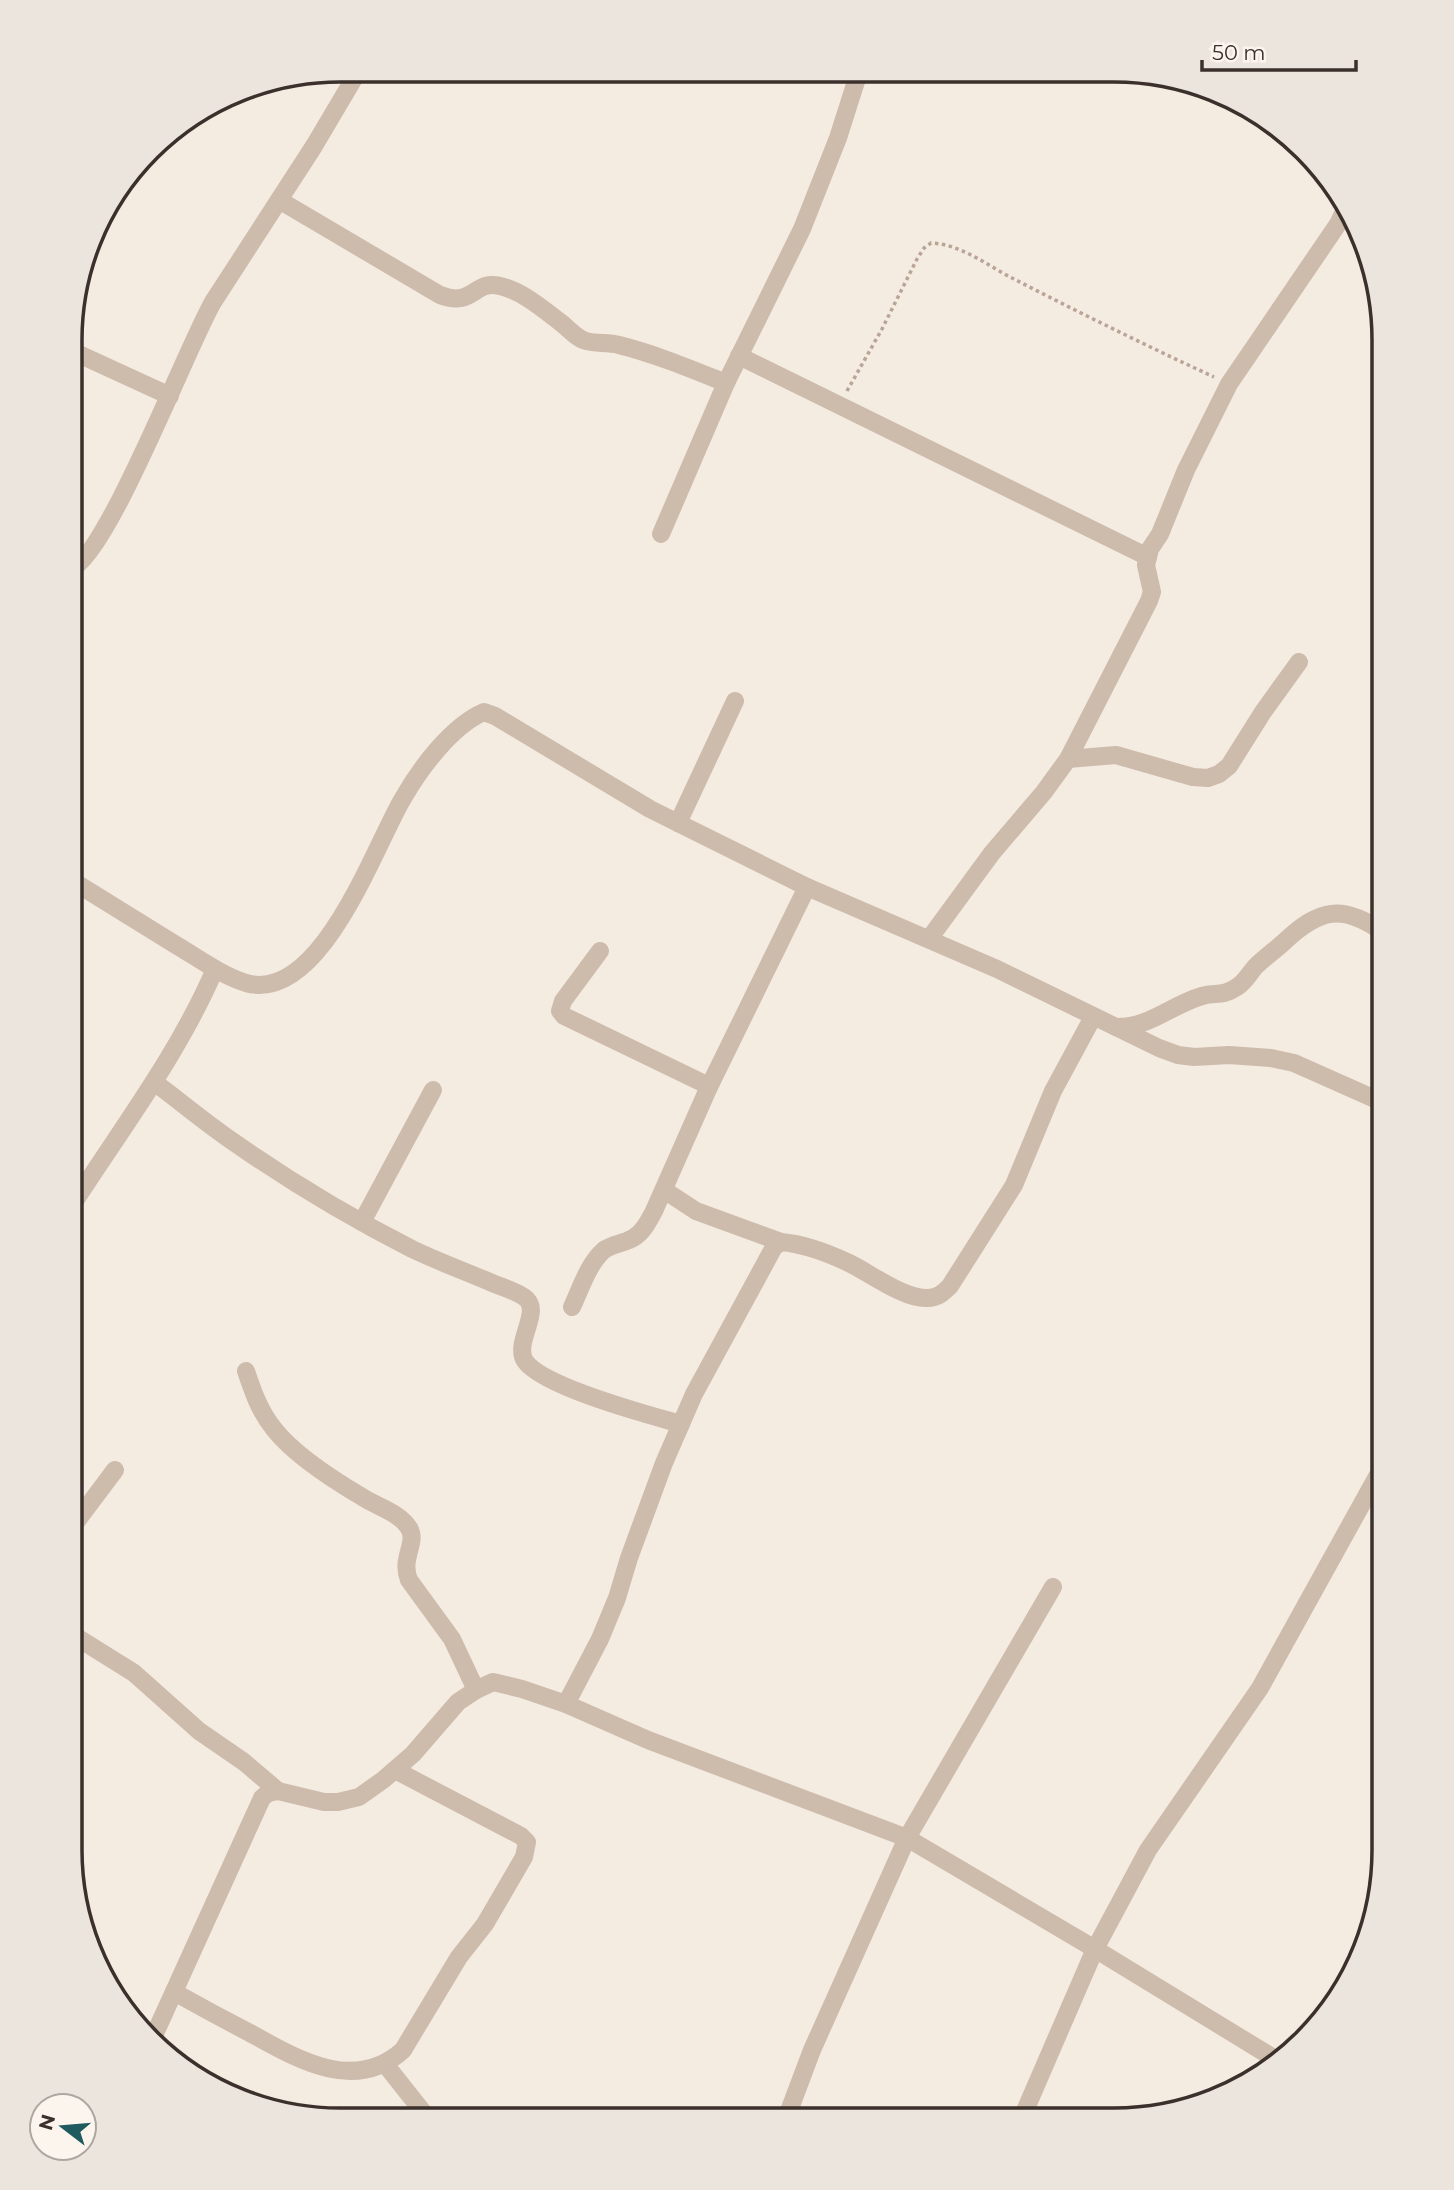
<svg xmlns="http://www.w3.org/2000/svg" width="1454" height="2190" viewBox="0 0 1454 2190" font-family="Montserrat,sans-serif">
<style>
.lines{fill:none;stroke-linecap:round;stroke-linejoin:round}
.path{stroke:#b9a596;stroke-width:3.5;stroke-dasharray:3.5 3.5;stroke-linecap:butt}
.minor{stroke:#cdbbac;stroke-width:18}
.rim{fill:none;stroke:#3b302b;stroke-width:3.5}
</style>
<rect width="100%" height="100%" fill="#f4ebe1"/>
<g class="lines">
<!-- path -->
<path class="path" d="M847,391L882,329L917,259L924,248L931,243C961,244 988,266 1014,279C1080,313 1147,346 1214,377"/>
<!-- minor -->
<g class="minor">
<path d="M279,200L440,295C474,308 474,279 500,286C522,291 543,309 560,322C568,328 577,339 586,341C596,344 608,342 619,345C655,354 691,369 726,383"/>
<path d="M72,351L170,396"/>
<path d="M739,356L1148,557"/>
<path d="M661,534L726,383L802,229L838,138L859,72"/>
<path d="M72,568C107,555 188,345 213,302L314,146L359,70"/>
<path d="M1068,759L1116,755L1193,777L1208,778L1219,774L1229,766L1263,712L1299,662"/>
<path d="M678,823L735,701"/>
<path d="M71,880C106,902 141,923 176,945C198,958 221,975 246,983C320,1004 374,848 402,800C419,770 451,726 484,712L495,716L650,809L678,823L807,887L997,969L1159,1048L1178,1055L1194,1057L1229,1055L1271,1058L1294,1063L1384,1103"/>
<path d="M929,939L992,853L1044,792L1068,759L1149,601L1152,592L1146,565L1150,549L1160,534L1186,470L1229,384L1338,224L1346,207"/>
<path d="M600,951L563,1001L560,1011L564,1016L709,1086"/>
<path d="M1116,1027C1149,1028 1171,1005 1202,996C1216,992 1222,997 1237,987C1245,982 1249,974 1255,967C1264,958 1274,951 1284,942C1319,909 1342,903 1384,933"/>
<path d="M154,1082C181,1102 207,1124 235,1143C291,1182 351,1218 412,1249C437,1261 464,1271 490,1282C501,1287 514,1290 524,1297C544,1310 513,1342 525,1361C543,1387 649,1415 681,1424"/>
<path d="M664,1190L696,1211L781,1242"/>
<path d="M71,1207C121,1129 178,1055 215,969"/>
<path d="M362,1222L433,1090"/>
<path d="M572,1307C581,1288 588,1264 604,1250C612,1244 621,1244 629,1240C642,1235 648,1222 654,1211L708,1089L807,887"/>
<path d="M246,1371C253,1392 260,1412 274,1429C295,1456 335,1481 364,1498C378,1507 400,1513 409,1528C418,1543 400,1558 409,1580L452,1639L476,1690"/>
<path d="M70,1530L115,1470"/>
<path d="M70,1633L134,1673L199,1731L244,1762L278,1791"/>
<path d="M566,1704L600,1639L617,1598L629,1558L664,1463L694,1394L774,1247L781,1242C804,1244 828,1253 849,1263C870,1273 904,1299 927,1298C938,1298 943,1293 950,1286L1014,1185L1053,1091L1093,1017"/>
<path d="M174,1992C199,2006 225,2020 250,2033C297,2059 355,2094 403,2050L459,1957L485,1924L524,1857L527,1842L521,1836L395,1770"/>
<path d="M152,2040L262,1798L268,1793L278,1791L324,1802H338L359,1797L383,1780L413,1754L458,1702L476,1690L493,1682L522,1689L566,1704L648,1740L907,1838L1095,1949L1280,2062"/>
<path d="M385,2064L423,2112L425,2118"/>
<path d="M786,2119L812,2050L907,1838L1053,1587"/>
<path d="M1021,2120L1095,1949L1148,1850L1260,1688L1384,1464"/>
</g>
</g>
<!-- crop -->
<path d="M0 0H1454V2190H0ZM340 82H1114A258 258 0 0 1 1372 340V1850A258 258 0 0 1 1114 2108H340A258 258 0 0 1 82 1850V340A258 258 0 0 1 340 82Z" fill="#ece5de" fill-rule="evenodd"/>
<path class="rim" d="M340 82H1114A258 258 0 0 1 1372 340V1850A258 258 0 0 1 1114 2108H340A258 258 0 0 1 82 1850V340A258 258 0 0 1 340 82Z"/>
<!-- north arrow -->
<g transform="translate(63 2127) rotate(286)"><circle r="33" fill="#fbf5ee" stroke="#aea6a0" stroke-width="2"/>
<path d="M0-5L12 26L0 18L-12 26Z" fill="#1f5a5e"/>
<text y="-10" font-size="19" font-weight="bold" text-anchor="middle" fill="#3b302b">N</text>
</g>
<!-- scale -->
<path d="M1202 60v10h154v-10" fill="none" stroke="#3b302b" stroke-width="3.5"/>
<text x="1212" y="60" font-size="21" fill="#3b302b" stroke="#fbf5ee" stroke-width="5" paint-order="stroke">50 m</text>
</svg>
